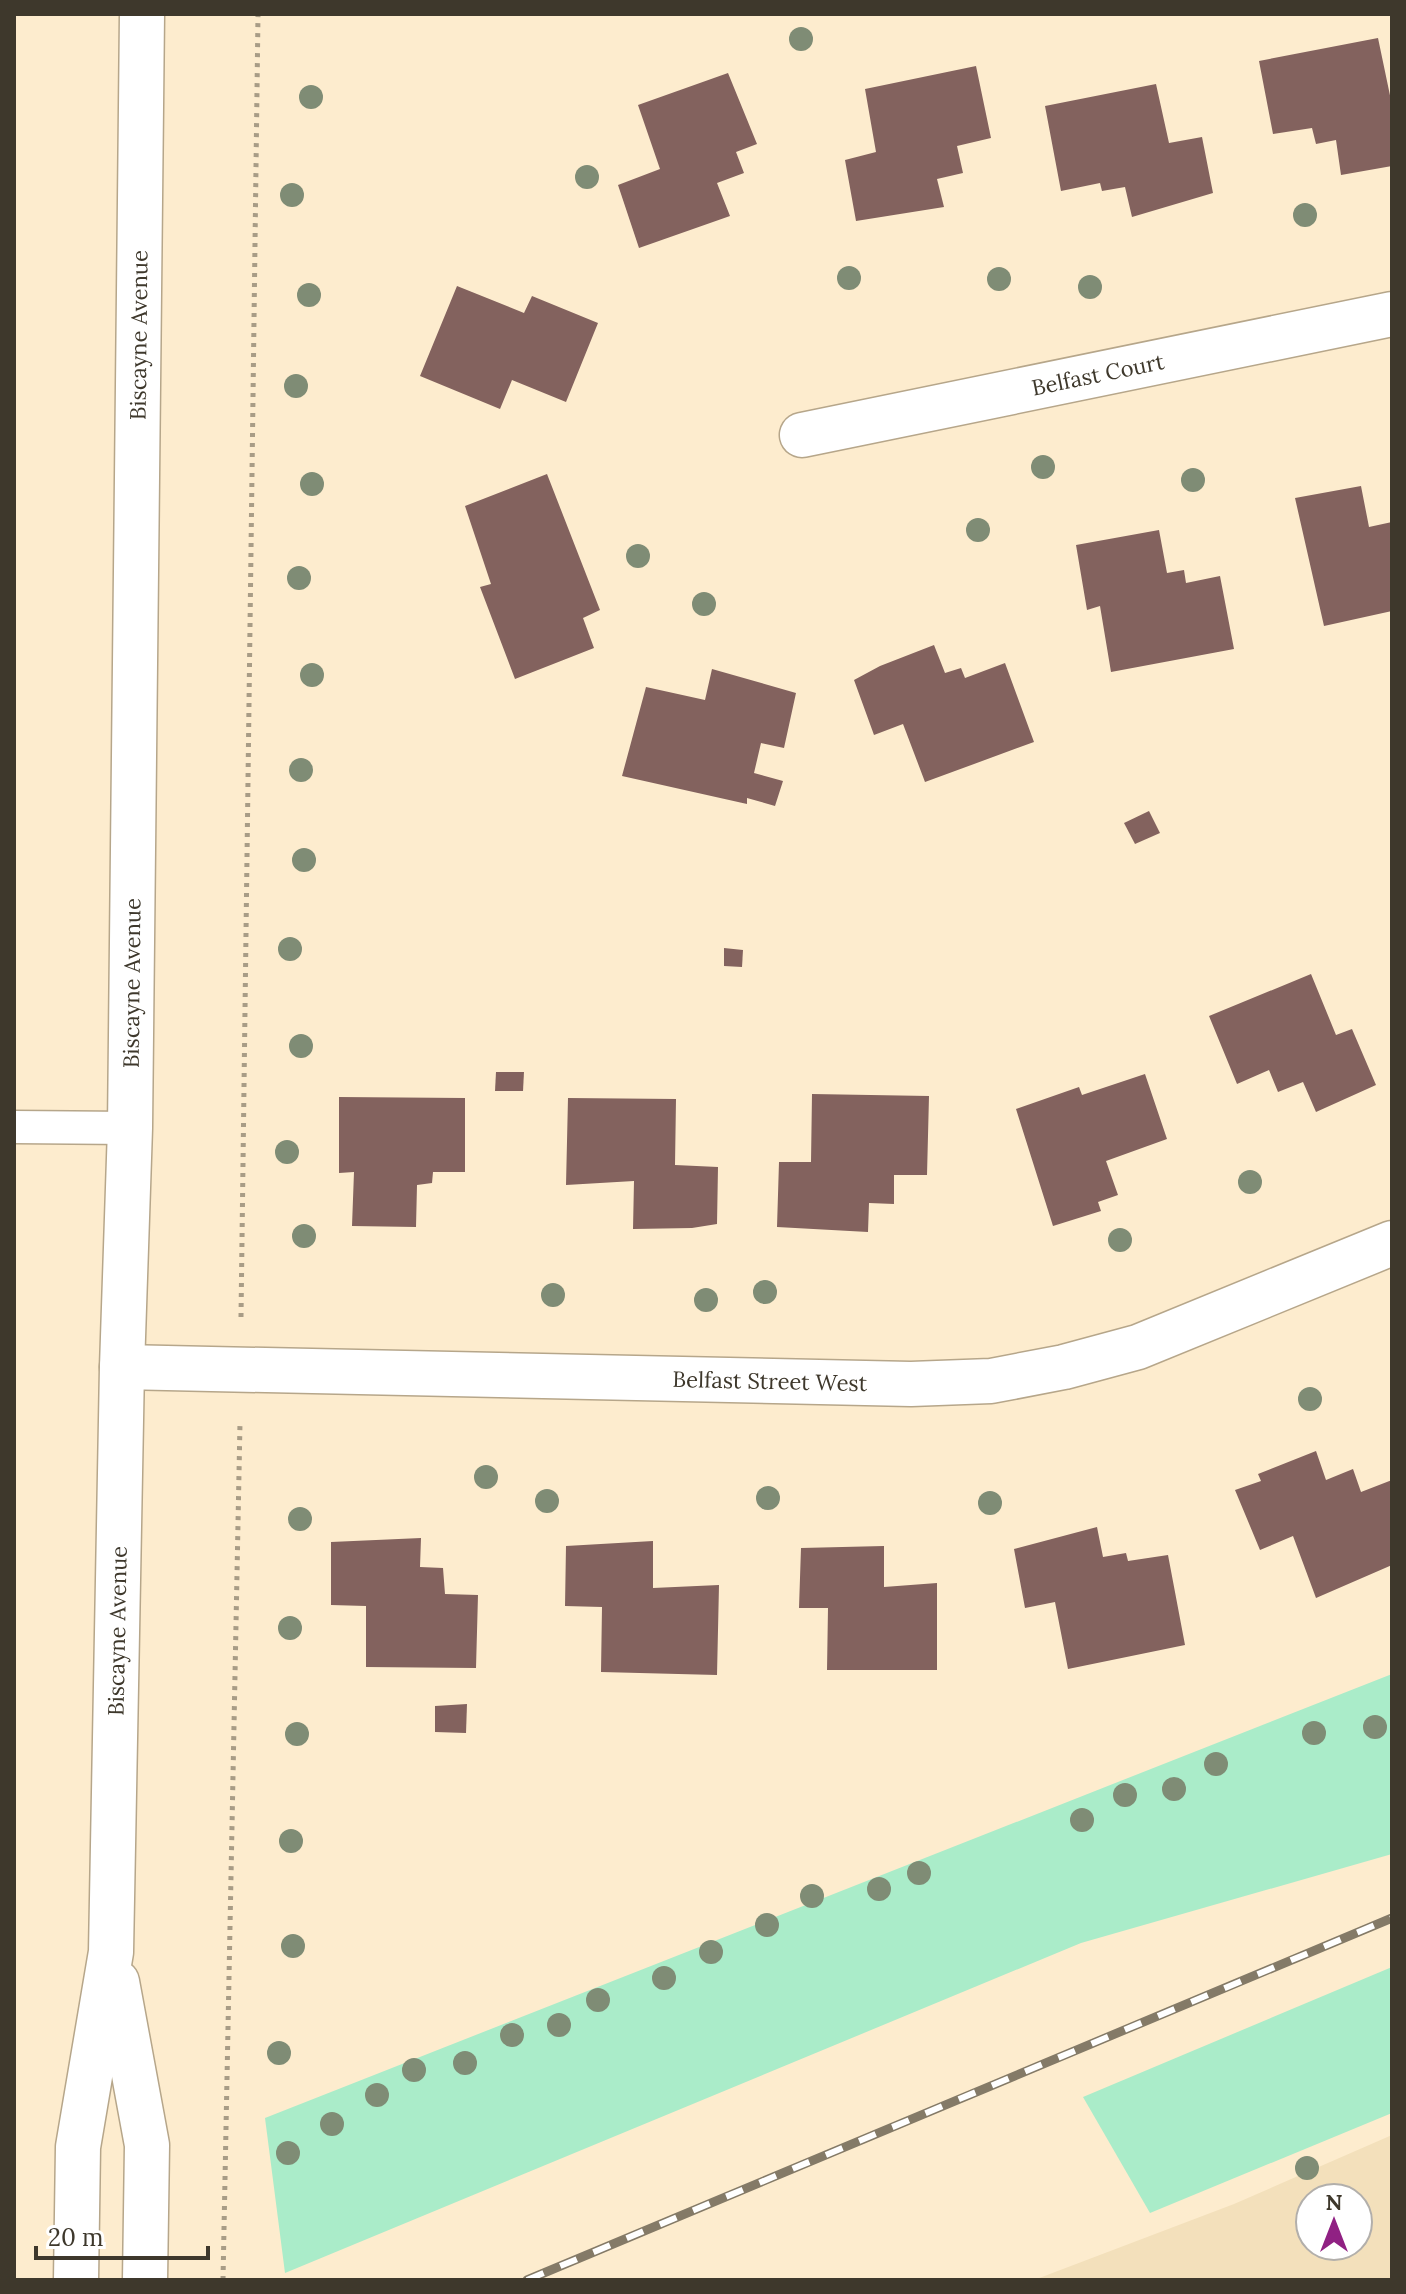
<svg xmlns="http://www.w3.org/2000/svg" width="1406" height="2294" viewBox="0 0 1406 2294" font-family="Lora,serif">
<style>
.built{fill:#f3e0bb;fill-rule:evenodd}
.green{fill:#aaecc9}
.building{fill:#83625e}
.lines{fill:none;stroke-linecap:round;stroke-linejoin:round}
.service-casing{stroke:#b6a68a;stroke-width:35}
.minor-casing{stroke:#b6a68a;stroke-width:47}
.tertiary-casing{stroke:#b6a68a;stroke-width:47}
.path{stroke:#a89c86;stroke-width:5;stroke-dasharray:4 6;stroke-linecap:butt}
.service{stroke:#fff;stroke-width:32}
.minor{stroke:#fff;stroke-width:44}
.tertiary{stroke:#fff;stroke-width:44}
.rail-casing{stroke:#847a67;stroke-width:9}
.rail{stroke:#fff;stroke-width:6;stroke-dasharray:18;stroke-linecap:butt}
.tree{fill:#7f8c75}
.labels{text-anchor:middle;stroke-width:8;stroke-linejoin:round;paint-order:stroke}
.street-label{font-size:22px;fill:#3e382c;stroke:#fff}
</style>
<rect width="100%" height="100%" fill="#fdecce"/>
<!-- built -->
<path class="built" d="M1392,2135V2280H1034L1234,2204ZM1310,2198H1358V2246H1310Z"/>
<!-- green -->
<g class="green">
<path d="M1392,1674V1854L1081,1943L285,2273L265,2118Z"/>
<path d="M1392,1967V2113L1150,2213L1083,2097Z"/>
</g>
<!-- building -->
<g class="building">
<path d="M1378,38L1392,105V166L1341,175L1336,140L1316,144L1312,128L1273,134L1259,61Z"/>
<path d="M976,66L991,138L957,146L963,173L937,179L944,207L856,221L845,160L876,152L865,89Z"/>
<path d="M728,73L757,144L736,152L744,173L717,183L730,216L639,248L618,185L660,169L638,105Z"/>
<path d="M1156,84L1169,143L1202,137L1213,193L1132,217L1125,187L1102,191L1100,183L1061,191L1045,106Z"/>
<path d="M457,286L524,313L532,296L598,323L566,402L512,380L500,409L420,376Z"/>
<path d="M547,474L600,610L583,618L594,648L515,679L480,587L491,584L465,506Z"/>
<path d="M1361,486L1369,527L1392,522V611L1324,626L1295,498Z"/>
<path d="M1159,530L1167,573L1184,570L1186,583L1220,576L1234,649L1111,672L1100,606L1087,610L1076,545Z"/>
<path d="M934,645L945,673L961,668L965,678L1005,663L1034,742L925,782L903,724L874,735L854,680L880,666Z"/>
<path d="M712,669L796,693L784,748L761,743L754,773L783,781L775,806L747,798V804L622,776L646,687L705,700Z"/>
<path d="M1149,811L1160,833L1135,844L1124,823Z"/>
<path d="M724,948L743,950L742,967L724,966Z"/>
<path d="M1311,974L1336,1035L1352,1029L1376,1085L1316,1112L1303,1082L1278,1092L1269,1070L1237,1084L1209,1016Z"/>
<path d="M496,1072H524L523,1091H495Z"/>
<path d="M1145,1074L1167,1139L1106,1161L1118,1195L1098,1202L1101,1211L1053,1226L1016,1109L1079,1087L1082,1095Z"/>
<path d="M812,1094L929,1096L927,1175H894V1204L869,1203L868,1232L777,1227L779,1162H811Z"/>
<path d="M339,1097L465,1098V1172H433L432,1183L417,1185L416,1227L352,1226L354,1172L339,1173Z"/>
<path d="M568,1098L676,1099L675,1165L718,1167L717,1224L692,1228L633,1229L634,1181L566,1185Z"/>
<path d="M1316,1451L1326,1480L1353,1469L1361,1492L1392,1480V1565L1316,1598L1293,1536L1260,1550L1235,1490L1261,1481L1258,1474Z"/>
<path d="M1097,1527L1103,1557L1126,1553L1128,1561L1168,1555L1185,1645L1068,1669L1055,1602L1025,1608L1014,1549Z"/>
<path d="M421,1538L420,1567L443,1568L445,1594L478,1595L476,1668L366,1667V1606L331,1605V1542Z"/>
<path d="M653,1541V1588L719,1585L717,1675L601,1672L602,1607L565,1606L566,1546Z"/>
<path d="M884,1546V1587L937,1583V1670H827L828,1608H799L801,1548Z"/>
<path d="M467,1704L466,1733L435,1732V1706Z"/>
</g>
<g class="lines">
<defs>
<path id="service" d="M14,1127L130,1128"/>
<g id="minor">
<path id="s1" d="M802,435L1392,314"/>
<path id="s2" d="M122,1367L911,1384L991,1381L1064,1367L1138,1347L1392,1243"/>
</g>
<g id="tertiary">
<path d="M117,1982L147,2145L145,2280"/>
<path id="s3" d="M76,2280L78,2147L111,1952L122,1367L130,1128L142,14"/>
</g>
</defs>
<!-- service casing -->
<use href="#service" class="service-casing"/>
<!-- minor casing -->
<use href="#minor" class="minor-casing"/>
<!-- tertiary casing -->
<use href="#tertiary" class="tertiary-casing"/>
<!-- path -->
<g class="path">
<path d="M241,1317L258,14"/>
<path d="M223,2280L240,1423"/>
</g>
<!-- service -->
<use href="#service" class="service"/>
<!-- minor -->
<use href="#minor" class="minor"/>
<!-- tertiary -->
<use href="#tertiary" class="tertiary"/>
<defs>
<path id="rail" d="M527,2280L1392,1918"/>
</defs>
<!-- rail casing -->
<use href="#rail" class="rail-casing"/>
<!-- rail -->
<use href="#rail" class="rail"/>
</g>
<!-- trees -->
<g class="tree">
<circle cx="801" cy="39" r="12"/>
<circle cx="311" cy="97" r="12"/>
<circle cx="587" cy="177" r="12"/>
<circle cx="292" cy="195" r="12"/>
<circle cx="1305" cy="215" r="12"/>
<circle cx="849" cy="278" r="12"/>
<circle cx="999" cy="279" r="12"/>
<circle cx="1090" cy="287" r="12"/>
<circle cx="309" cy="295" r="12"/>
<circle cx="296" cy="386" r="12"/>
<circle cx="1043" cy="467" r="12"/>
<circle cx="1193" cy="480" r="12"/>
<circle cx="312" cy="484" r="12"/>
<circle cx="978" cy="530" r="12"/>
<circle cx="638" cy="556" r="12"/>
<circle cx="299" cy="578" r="12"/>
<circle cx="704" cy="604" r="12"/>
<circle cx="312" cy="675" r="12"/>
<circle cx="301" cy="770" r="12"/>
<circle cx="304" cy="860" r="12"/>
<circle cx="290" cy="949" r="12"/>
<circle cx="301" cy="1046" r="12"/>
<circle cx="287" cy="1152" r="12"/>
<circle cx="1250" cy="1182" r="12"/>
<circle cx="304" cy="1236" r="12"/>
<circle cx="1120" cy="1240" r="12"/>
<circle cx="765" cy="1292" r="12"/>
<circle cx="553" cy="1295" r="12"/>
<circle cx="706" cy="1300" r="12"/>
<circle cx="1310" cy="1399" r="12"/>
<circle cx="486" cy="1477" r="12"/>
<circle cx="768" cy="1498" r="12"/>
<circle cx="547" cy="1501" r="12"/>
<circle cx="990" cy="1503" r="12"/>
<circle cx="300" cy="1519" r="12"/>
<circle cx="290" cy="1628" r="12"/>
<circle cx="1375" cy="1727" r="12"/>
<circle cx="1314" cy="1733" r="12"/>
<circle cx="297" cy="1734" r="12"/>
<circle cx="1216" cy="1764" r="12"/>
<circle cx="1174" cy="1789" r="12"/>
<circle cx="1125" cy="1795" r="12"/>
<circle cx="1082" cy="1820" r="12"/>
<circle cx="291" cy="1841" r="12"/>
<circle cx="919" cy="1873" r="12"/>
<circle cx="879" cy="1889" r="12"/>
<circle cx="812" cy="1896" r="12"/>
<circle cx="767" cy="1925" r="12"/>
<circle cx="293" cy="1946" r="12"/>
<circle cx="711" cy="1952" r="12"/>
<circle cx="664" cy="1978" r="12"/>
<circle cx="598" cy="2000" r="12"/>
<circle cx="559" cy="2025" r="12"/>
<circle cx="512" cy="2035" r="12"/>
<circle cx="279" cy="2053" r="12"/>
<circle cx="465" cy="2063" r="12"/>
<circle cx="414" cy="2070" r="12"/>
<circle cx="377" cy="2095" r="12"/>
<circle cx="332" cy="2124" r="12"/>
<circle cx="288" cy="2153" r="12"/>
<circle cx="1307" cy="2168" r="12"/>
</g>
<g class="labels">
<!-- street labels -->
<g class="street-label">
<text dy="8" stroke="none"><textPath href="#s3" startOffset="1948">Biscayne Avenue</textPath></text>
<text dy="8" stroke="none"><textPath href="#s1" startOffset="302">Belfast Court</textPath></text>
<text dy="8" stroke="none"><textPath href="#s3" startOffset="1300">Biscayne Avenue</textPath></text>
<text dy="8" stroke="none"><textPath href="#s2" startOffset="648">Belfast Street West</textPath></text>
<text dy="8" stroke="none"><textPath href="#s3" startOffset="652">Biscayne Avenue</textPath></text>
</g>
</g>
<!-- border -->
<rect width="1406" height="2294" fill="none" stroke="#3e382c" stroke-width="32"/>
<!-- north arrow -->
<g transform="translate(1334 2222)"><circle r="38" fill="#ffffff" stroke="#b2afab" stroke-width="2"/>
<path d="M0-6L14 30L0 20L-14 30Z" fill="#902183"/>
<text y="-12" font-size="22" font-weight="bold" text-anchor="middle" fill="#3e382c">N</text>
</g>
<!-- scale -->
<path d="M36 2246v12h172v-12" fill="none" stroke="#3e382c" stroke-width="4"/>
<text x="48" y="2246" font-size="24" fill="#3e382c" stroke="#ffffff" stroke-width="6" paint-order="stroke">20 m</text>
</svg>
